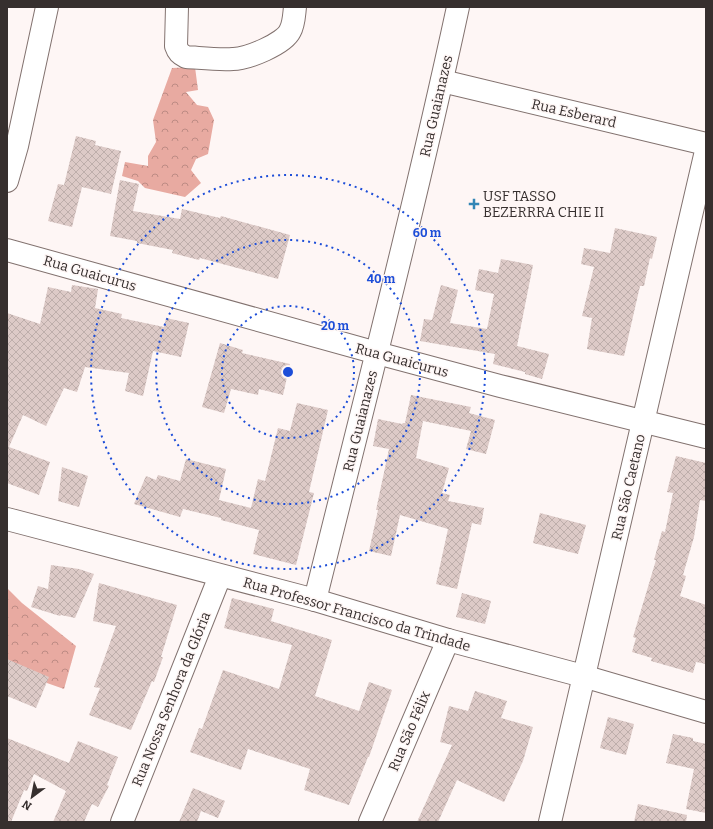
<svg xmlns="http://www.w3.org/2000/svg" width="713" height="829" viewBox="0 0 713 829" font-family="Bitter,serif">
<style>
.forest{fill:url(#forest-crowns)}
.building{fill:url(#building-cross-hatch)}
.lines{fill:none;stroke-linecap:round;stroke-linejoin:round}
.street-casing{stroke:#82726f;stroke-width:24}
.street{stroke:#fff;stroke-width:22}
.ring{fill:none;stroke:#1d4ed8;stroke-width:2;stroke-dasharray:2 4}
.poi-dot{fill:#3386b6;stroke:#fef6f5;stroke-width:1.5}
.labels{text-anchor:middle;stroke-width:3;stroke-linejoin:round;paint-order:stroke}
.street-label{font-size:14px;fill:#362f2e;stroke:#fef6f5}
.poi-label{font-size:14px;fill:#362f2e;stroke:#fef6f5;text-anchor:start}
.centre{fill:#1d4ed8;stroke:#fef6f5;stroke-width:2}
.ring-label{font-size:12px;text-anchor:middle;font-weight:bold;fill:#1d4ed8;stroke:#fef6f5;stroke-width:3;stroke-linejoin:round;paint-order:stroke}
</style>
<defs>
<pattern id="forest-crowns" width="20" height="18" patternUnits="userSpaceOnUse"><rect width="20" height="18" fill="#e8aaa1"/><path d="M2 6a3 3 0 1 1 6 0M12 15a3 3 0 1 1 6 0" fill="none" stroke="#bd8b84"/></pattern>
<pattern id="building-cross-hatch" width="8" height="8" patternUnits="userSpaceOnUse"><rect width="8" height="8" fill="#ddcac7"/><path d="M0 0l8 8M0 8l8-8" fill="none" stroke="#beaeab"/></pattern>
</defs>
<rect width="100%" height="100%" fill="#fef6f5"/>
<!-- forest -->
<g class="forest">
<path d="M195,67L198,90L186,92L197,105L208,107L214,120L208,154L196,159L191,170L201,183L185,197L145,188L138,181L122,176L125,162L148,166V156L156,142L153,120L172,68Z"/>
<path d="M7,588L22,603L76,646L64,689L7,669Z"/>
</g>
<!-- building -->
<g class="building">
<path d="M76,136L96,141L95,145L121,151L111,194L82,187L72,227L48,221L58,184L64,185Z"/>
<path d="M120,180L139,184L133,211L180,219L182,209L220,218L221,216L290,235L278,279L200,258L199,260L172,253L173,250L137,243V241L110,236Z"/>
<path d="M615,228L657,237L652,259L650,258L644,286H640L624,356L587,349L592,318L582,316L594,267L581,264L584,248L610,253Z"/>
<path d="M501,259L533,265L517,346L549,354L542,379L525,374V372L493,364L495,354L420,341L424,319L432,320L441,285L458,290L450,323L487,329L494,294L475,290L479,269L498,273Z"/>
<path d="M72,285L98,289L95,308L122,314L121,318L164,327L166,318L189,323L181,357L153,351L143,396L125,391L129,373L85,367L77,392L64,388L46,426L23,415L9,447L50,462L39,495L7,483V313L40,324L48,287L71,292Z"/>
<path d="M220,343L243,350L242,353L290,364L283,395L259,389L258,395L231,389L224,413L202,407Z"/>
<path d="M411,395L471,407L469,413L495,420L486,454L466,449L471,431L423,421L416,458L449,468L442,493L450,495L448,501L484,508L481,525L472,523L457,589L436,584L448,529L400,515L391,556L369,551L378,510H376L389,449L373,446L378,419L402,424L403,423H405Z"/>
<path d="M297,403L328,410L309,492L314,493L296,565L253,554L259,530L221,520V518L183,509L180,517L134,504L146,476L156,480L158,475L180,481L186,459L226,469L219,500L251,508L258,479L265,481L278,428L290,431Z"/>
<path d="M676,456L706,463V501L700,500L694,537L683,575L686,576L680,596L706,605V664L696,662L693,673L651,661L652,658L632,652L636,638L633,637L656,560H654L662,531L665,532L673,493L667,492Z"/>
<path d="M62,467L88,476L79,507L58,501Z"/>
<path d="M540,513L586,525L578,554L533,543Z"/>
<path d="M51,565L79,569L94,574L75,618L61,615L60,616L31,607L38,586L48,589Z"/>
<path d="M99,583L177,605L161,657H163L154,682L152,681L131,730L89,715L100,688L94,687L116,626L93,621Z"/>
<path d="M462,593L491,601L485,624L456,617Z"/>
<path d="M232,598L274,609L271,621L332,640L315,696L359,711L369,682L392,690L369,757H368L349,805L304,790L310,769L248,749L241,770L190,752L199,728L202,729L223,670L279,689L292,645L224,628Z"/>
<path d="M7,659L49,677L36,708L7,696Z"/>
<path d="M475,691L507,701L501,718L533,727L523,761L504,802L457,780L438,822H417L452,745L440,742L449,706L468,711Z"/>
<path d="M608,717L634,724L626,755L600,748Z"/>
<path d="M673,734L693,738V741L706,744V813L686,809L694,769L666,763Z"/>
<path d="M7,738L69,763L78,741L118,757L107,785L109,786L98,807L92,804L84,822H53L66,791L34,774L27,791L24,790L11,822H7Z"/>
<path d="M193,788L225,801L218,818L201,811L197,822H179Z"/>
<path d="M638,804L687,815L686,822H634Z"/>
</g>
<g class="lines">
<defs>
<g id="street">
<path d="M177,7L176,46C178,52 180,54 186,57C202,58 218,60 233,59C247,59 284,44 290,31C294,24 294,15 295,7"/>
<path d="M442,81L706,144"/>
<path d="M7,181L17,146L47,7"/>
<path d="M7,250L377,353L500,386L706,437"/>
<path d="M7,519L315,600L448,640L583,676L706,712"/>
<path d="M315,600C364,403 415,206 458,7"/>
<path d="M122,822L220,576"/>
<path d="M370,822L448,640"/>
<path d="M550,822L706,151"/>
</g>
</defs>
<!-- street casing -->
<use href="#street" class="street-casing"/>
<!-- street -->
<use href="#street" class="street"/>
</g>
<!-- distance rings -->
<g class="ring">
<circle cx="288" cy="372" r="66"/>
<circle cx="288" cy="372" r="132"/>
<circle cx="288" cy="372" r="197"/>
</g>
<!-- markers -->
<path class="poi-dot" d="M472 198h4v4h4v4h-4v4h-4v-4h-4v-4h4z"/>
<g class="labels">
<!-- street labels -->
<g class="street-label">
<text transform="translate(436 106) rotate(-77)" y="5">Rua Guaianazes</text>
<text transform="translate(574 113) rotate(13)" y="5">Rua Esberard</text>
<text transform="translate(90 273) rotate(16)" y="5">Rua Guaicurus</text>
<text transform="translate(402 360) rotate(15)" y="5">Rua Guaicurus</text>
<text transform="translate(360 421) rotate(-76)" y="5">Rua Guaianazes</text>
<text transform="translate(628 487) rotate(-77)" y="5">Rua São Caetano</text>
<text transform="translate(357 614) rotate(16)" y="5">Rua Professor Francisco da Trindade</text>
<text transform="translate(171 699) rotate(-68)" y="5">Rua Nossa Senhora da Glória</text>
<text transform="translate(409 731) rotate(-67)" y="5">Rua São Félix</text>
</g>
<!-- poi labels -->
<g class="poi-label">
<text x="483" y="201">USF TASSO<tspan x="483" dy="16">BEZERRRA CHIE II</tspan></text>
</g>
</g>
<circle cx="288" cy="372" r="6" class="centre"/>
<g class="ring-label">
<text x="427" y="237">60 m</text>
<text x="381" y="283">40 m</text>
<text x="335" y="330">20 m</text>
</g>
<!-- border -->
<rect width="713" height="829" fill="none" stroke="#362f2e" stroke-width="16"/>
<!-- north arrow -->
<g transform="translate(32 797) rotate(212)" stroke="#fef6f5" stroke-width="3" paint-order="stroke">
<path d="M0-3L7 15L0 10L-7 15Z" fill="#362f2e"/>
<text y="-6" font-size="11" font-weight="bold" text-anchor="middle" fill="#362f2e">N</text>
</g>
</svg>
